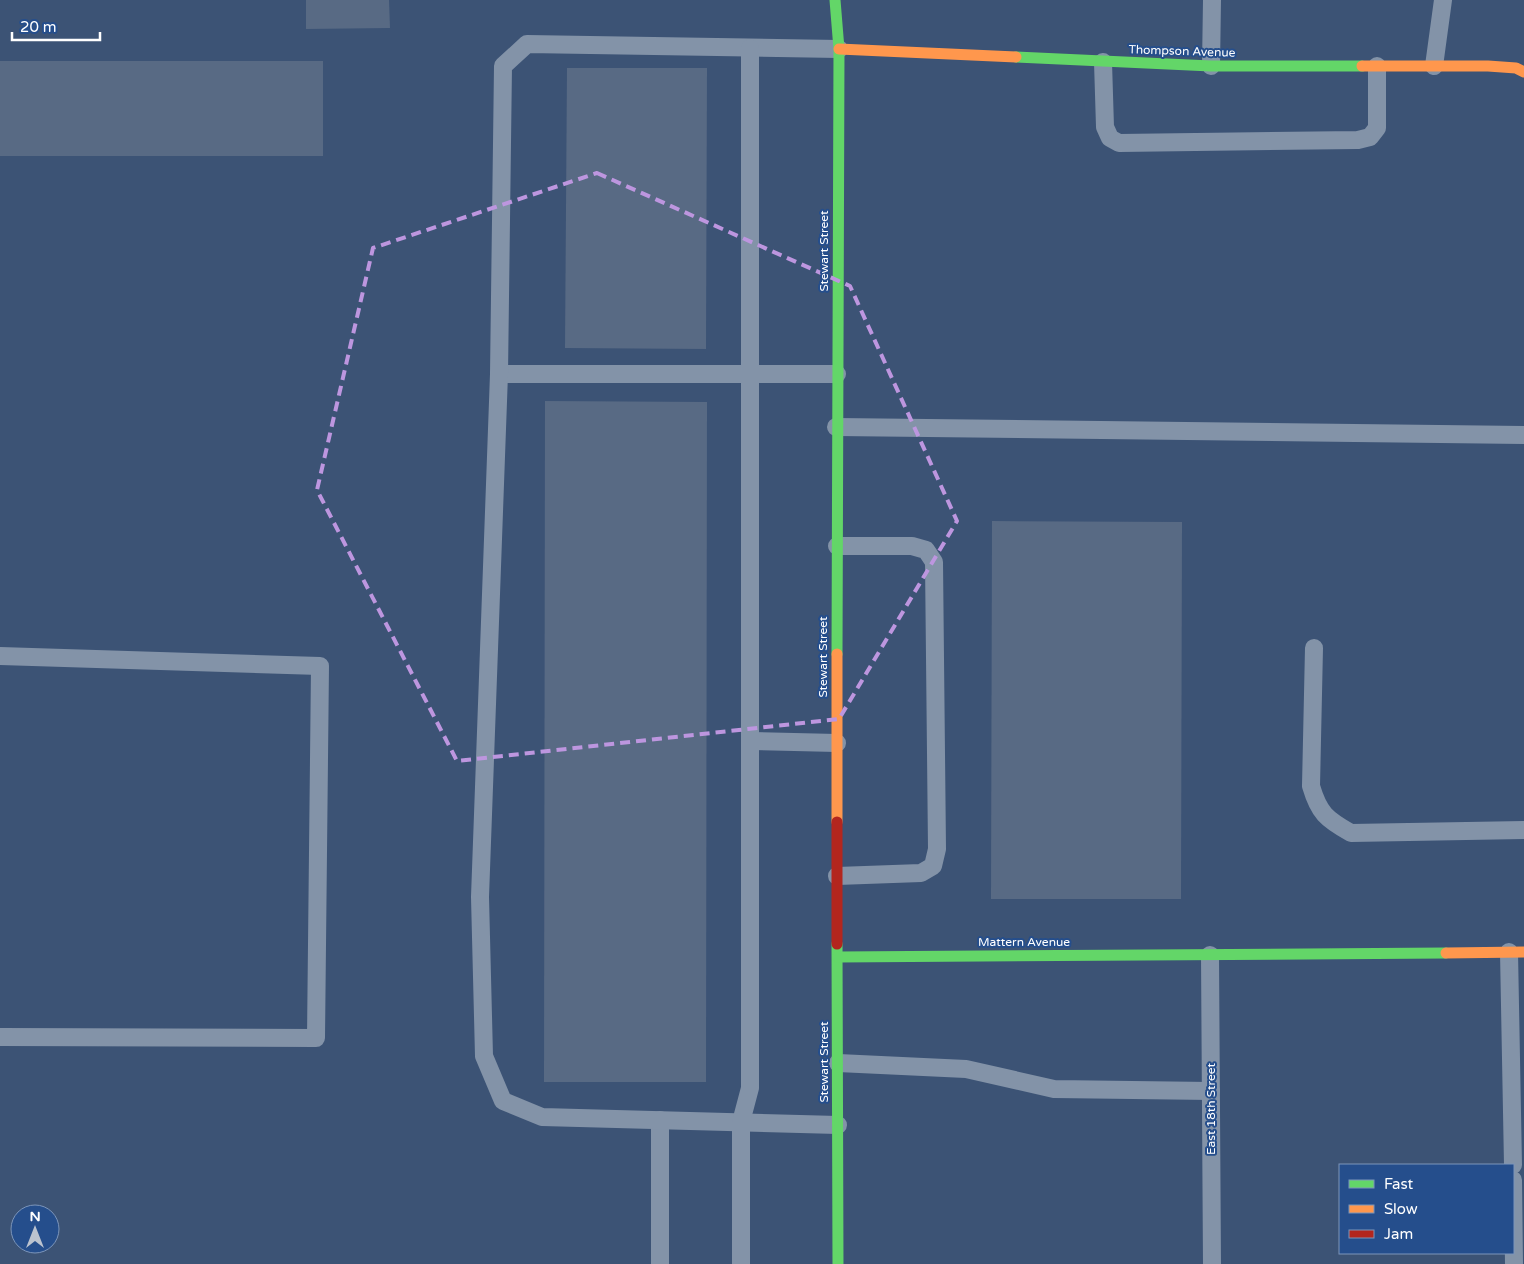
<svg xmlns="http://www.w3.org/2000/svg" width="1524" height="1264" viewBox="0 0 1524 1264" font-family="'Varela Round',sans-serif">
<style>
.building{fill:#586a84}
.lines{fill:none;stroke-linecap:round;stroke-linejoin:round}
.lane{stroke:#8393a8;stroke-width:18}
.fast{stroke:#63d668;stroke-width:11}
.slow{stroke:#ff974d;stroke-width:11}
.jam{stroke:#b3261e;stroke-width:11}
.marked{fill:none;stroke:#bd96df;stroke-width:4;stroke-dasharray:10 6;stroke-linejoin:round}
.labels{text-anchor:middle;stroke-width:4;stroke-linejoin:round;paint-order:stroke}
.street-label{font-size:12px;fill:#fff;stroke:#254e8c}
</style>
<rect width="100%" height="100%" fill="#3c5375"/>
<!-- building -->
<g class="building">
<path d="M306,0H389L390,28L306,29Z"/>
<rect x="0" y="61" width="323" height="95"/>
<path d="M567,68H707L706,349L565,348Z"/>
<path d="M545,401L707,402L706,1082H544Z"/>
<path d="M992,521L1182,522L1181,899H991Z"/>
</g>
<g class="lines">
<!-- lane -->
<g class="lane">
<path d="M1103,62L1105,127L1110,138L1119,143L1358,140L1370,137L1377,128V66"/>
<path d="M1211,66L1212,0"/>
<path d="M1434,66L1443,0"/>
<path d="M499,374H837"/>
<path d="M836,427L1524,435"/>
<path d="M837,546H912L926,550L934,562L937,849L933,866L921,873L837,876"/>
<path d="M1314,648L1311,786C1319,813 1326,819 1351,833L1524,830"/>
<path d="M0,656L320,666L316,1038L0,1037"/>
<path d="M750,741L837,743"/>
<path d="M1509,952L1513,1165"/>
<path d="M1210,955L1212,1264"/>
<path d="M838,1063L966,1069L1054,1089L1211,1091"/>
<path d="M660,1120V1264"/>
<path d="M838,1125L542,1117L503,1101L484,1056L480,897L499,374L503,66L527,44L839,49"/>
<path d="M1513,1180L1514,1264"/>
<path d="M741,1264V1122L750,1088V48"/>
</g>
<!-- fast -->
<g class="fast">
<path d="M835,0L839,49L837,654"/>
<path d="M1016,57L1211,66H1362"/>
<path d="M837,944L838,1264"/>
<path d="M838,957L1446,953"/>
</g>
<!-- slow -->
<g class="slow">
<path d="M839,49L1016,57"/>
<path d="M1362,66H1488L1516,68L1524,72"/>
<path d="M837,654V822"/>
<path d="M1446,953L1524,952"/>
</g>
<!-- jam -->
<path class="jam" d="M837,822V944"/>
</g>
<!-- marked area -->
<path class="marked" d="M597,173L850,286L957,521L839,719L457,761L317,490L373,248Z"/>
<g class="labels">
<!-- street labels -->
<g class="street-label">
<text transform="translate(1182 51) rotate(2)" y="4">Thompson Avenue</text>
<text transform="translate(824 251) rotate(-90)" y="4">Stewart Street</text>
<text transform="translate(823 657) rotate(-90)" y="4">Stewart Street</text>
<text x="1024" y="946">Mattern Avenue</text>
<text transform="translate(824 1062) rotate(-90)" y="4">Stewart Street</text>
<text transform="translate(1211 1109) rotate(-90)" y="4">East 18th Street</text>
</g>
</g>
<!-- legend -->
<rect x="1339" y="1164" width="175" height="90" fill="#254e8c" stroke="#7c95ba"/>
<rect x="1349" y="1180" width="25" height="8" fill="#63d668" stroke="#7c95ba"/>
<text x="1384" y="1189" font-size="15" fill="#ffffff">Fast</text>
<rect x="1349" y="1205" width="25" height="8" fill="#ff974d" stroke="#7c95ba"/>
<text x="1384" y="1214" font-size="15" fill="#ffffff">Slow</text>
<rect x="1349" y="1230" width="25" height="8" fill="#b3261e" stroke="#7c95ba"/>
<text x="1384" y="1239" font-size="15" fill="#ffffff">Jam</text>
<!-- north arrow -->
<g transform="translate(35 1229)"><circle r="24" fill="#254e8c" stroke="#7c95ba"/>
<path d="M0-4L9 19L0 12L-9 19Z" fill="#bbc3cf"/>
<text y="-8" font-size="14" font-weight="bold" text-anchor="middle" fill="#ffffff">N</text>
</g>
<!-- scale -->
<path d="M12 32v8h88v-8" fill="none" stroke="#ffffff" stroke-width="2.5"/>
<text x="20" y="32" font-size="15" fill="#ffffff" stroke="#254e8c" stroke-width="4" paint-order="stroke">20 m</text>
</svg>
